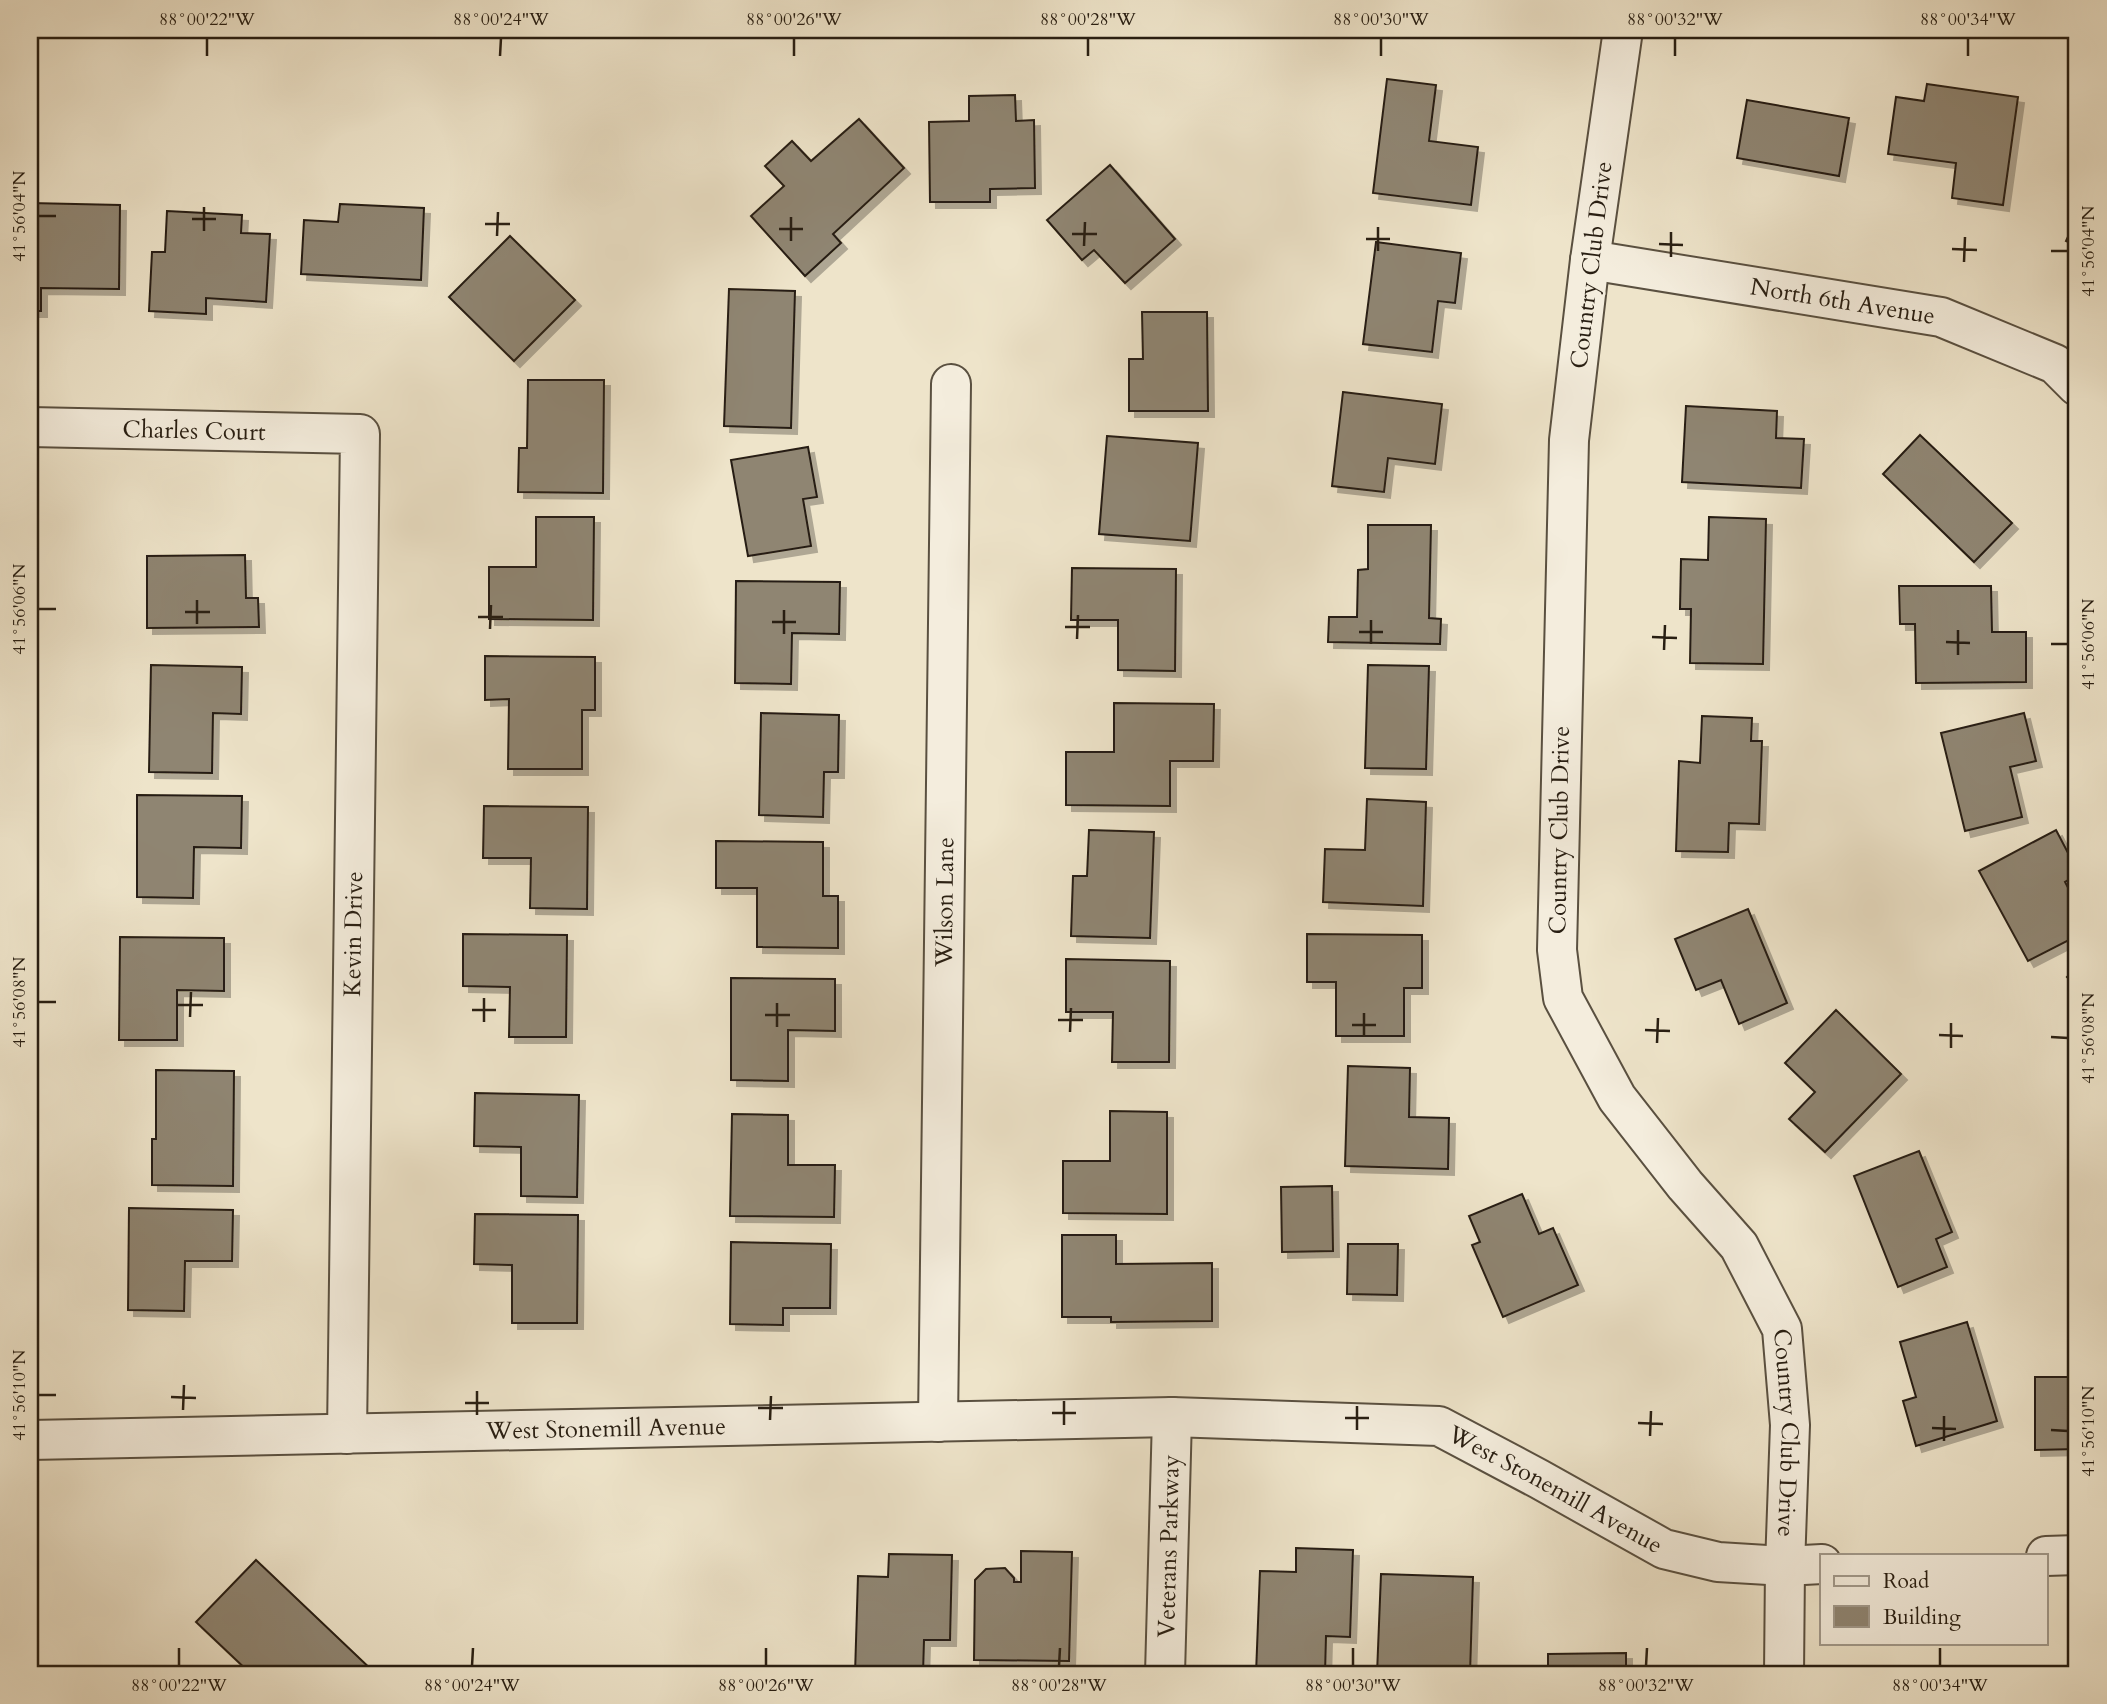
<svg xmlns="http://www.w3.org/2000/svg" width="2107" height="1704" viewBox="0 0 2107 1704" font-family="Cardo,serif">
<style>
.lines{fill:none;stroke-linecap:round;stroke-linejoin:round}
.stream{stroke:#776d5b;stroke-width:12}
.building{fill:#8f8572;stroke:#281e12;stroke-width:2;filter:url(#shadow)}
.minor-casing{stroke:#5a5040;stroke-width:42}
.minor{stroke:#f4eddd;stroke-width:38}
.ticks{fill:none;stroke:#281e12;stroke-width:2.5}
.labels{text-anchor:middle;stroke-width:5;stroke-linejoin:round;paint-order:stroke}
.street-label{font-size:24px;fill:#281e12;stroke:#f4eddd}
.neatline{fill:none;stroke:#281e12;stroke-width:2.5}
.ticks-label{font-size:18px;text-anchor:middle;fill:#281e12}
</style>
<defs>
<filter id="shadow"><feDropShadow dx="6" dy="6" stdDeviation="0" flood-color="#0004"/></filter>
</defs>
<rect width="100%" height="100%" fill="#eee4ca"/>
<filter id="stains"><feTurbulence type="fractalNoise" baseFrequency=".00286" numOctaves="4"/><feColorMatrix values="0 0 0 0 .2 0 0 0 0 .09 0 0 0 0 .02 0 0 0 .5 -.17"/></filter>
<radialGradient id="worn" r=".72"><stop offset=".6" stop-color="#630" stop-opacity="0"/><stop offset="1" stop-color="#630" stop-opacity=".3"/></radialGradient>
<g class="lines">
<!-- stream -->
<path class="stream" d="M1355,30L1357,32L1481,30"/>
</g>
<!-- building -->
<g class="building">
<path d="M1387,79L1436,85L1429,141L1478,147L1471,205L1373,193Z"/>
<path d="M1927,84L2018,97L2003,205L1952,198L1956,163L1888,154L1896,97L1924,101Z"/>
<path d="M1015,95L1016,121L1034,120L1035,188L990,189V202H930L929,122L969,121V96Z"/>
<path d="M1747,100L1849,118L1839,176L1737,158Z"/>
<path d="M859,119L904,168L833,234L841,243L805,276L751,216L784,186L765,166L792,141L811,161Z"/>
<path d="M1110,165L1175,239L1125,283L1094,250L1082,260L1047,220Z"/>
<path d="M30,203L120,205L119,289L41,288V311H30Z"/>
<path d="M340,204L424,208L421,280L301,274L304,220L338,222Z"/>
<path d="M167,211L242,215L241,233L270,234L266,302L206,298V314L149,311L152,252H165Z"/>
<path d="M2077,217V246L2066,241Z"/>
<path d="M510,236L575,300L514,361L449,297Z"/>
<path d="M1376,242L1461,253L1455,303L1438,301L1432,352L1363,344Z"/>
<path d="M729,289L795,291L791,428L724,426Z"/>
<path d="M1142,312H1207L1208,411H1129V359H1143Z"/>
<path d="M528,380H604L603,493L518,492L519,448H527Z"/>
<path d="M1343,392L1442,404L1435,464L1388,458L1384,492L1332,486Z"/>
<path d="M1686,406L1777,411L1776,438L1804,439L1801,488L1682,482Z"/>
<path d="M1920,435L2012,523L1974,562L1883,474Z"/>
<path d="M1107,436L1198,443L1190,541L1099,534Z"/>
<path d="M808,447L817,497L803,499L811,546L748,556L731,460Z"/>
<path d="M536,517H594L593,620L489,619V567H536Z"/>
<path d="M1709,517L1766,519L1763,664L1690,663L1691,609H1680L1681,559L1708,560Z"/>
<path d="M1368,525H1431L1429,618L1441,619L1440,644L1328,642L1329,617H1357L1358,570L1368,569Z"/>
<path d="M245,555L246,598H258L259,627L147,628V556Z"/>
<path d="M1072,568L1176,569L1175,671L1118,670V620H1071Z"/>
<path d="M736,581L840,582L839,634L792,633L791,684L735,683Z"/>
<path d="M1899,586H1991L1992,632H2026V682L1916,683L1915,624H1900Z"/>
<path d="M485,656L595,657V710H582V769H508L509,699L485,700Z"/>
<path d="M151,665L242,667L241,714L213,713L212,773L149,772Z"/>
<path d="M1368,665L1429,666L1426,769L1365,768Z"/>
<path d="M1114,703L1214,704L1213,761H1170V806L1066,805V752H1114Z"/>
<path d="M761,713L839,715L838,772H824L823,817L759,815Z"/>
<path d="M2024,713L2036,761L2010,767L2022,817L1965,831L1941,733Z"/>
<path d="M1702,716L1752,718L1751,741H1762L1759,824L1729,823L1728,852L1676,851L1679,761L1700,763Z"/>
<path d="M137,795L242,796L241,848L194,847L193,898L137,897Z"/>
<path d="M1367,799L1426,802L1423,906L1323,902L1325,849L1365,850Z"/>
<path d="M484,806L588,807L587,909L530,908L531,858H483Z"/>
<path d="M1089,830L1154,832L1150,938L1071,936L1073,876H1087Z"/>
<path d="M2056,830L2077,870V875L2065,882L2077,905V936L2028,961L1979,871Z"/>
<path d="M716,841L823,842V896H838V948L757,947V888H716Z"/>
<path d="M1748,909L1787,1003L1739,1024L1721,980L1696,990L1675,939Z"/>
<path d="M463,934L567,935L566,1037H509L510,987L463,986Z"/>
<path d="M1307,934L1422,935V988H1404V1036H1336V982H1307Z"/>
<path d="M120,937L224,938V991L177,990V1040H119Z"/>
<path d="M1066,959L1170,961L1169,1062H1112L1113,1012H1066Z"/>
<path d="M2077,967V987L2067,977Z"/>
<path d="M731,978L835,979V1031L788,1030V1081L731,1080Z"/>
<path d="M1836,1010L1901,1074L1825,1152L1789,1119L1815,1092L1785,1063Z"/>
<path d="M1348,1066L1410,1068L1409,1117L1449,1118L1448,1169L1345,1166Z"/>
<path d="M156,1070L234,1071L233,1186L152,1185V1139H156Z"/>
<path d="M475,1093L579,1095L577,1197L521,1196V1147L474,1146Z"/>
<path d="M1110,1111L1167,1112V1214L1063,1213V1161H1110Z"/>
<path d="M732,1114L788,1115V1165H835L834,1217L730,1216Z"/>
<path d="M1919,1151L1952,1232L1936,1239L1947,1267L1898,1287L1854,1176Z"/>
<path d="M1332,1186L1333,1251L1282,1252L1281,1187Z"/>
<path d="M1522,1194L1539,1234L1553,1228L1578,1285L1503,1317L1472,1245L1480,1242L1469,1216Z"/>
<path d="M129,1208L233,1210L232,1261H185L184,1311L128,1310Z"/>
<path d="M475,1214L578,1215L577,1323H512V1265L474,1264Z"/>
<path d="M1062,1235H1116V1264L1212,1263V1321L1111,1322V1317H1062Z"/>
<path d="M731,1242L831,1244L830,1308H783V1325L730,1324Z"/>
<path d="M1348,1244H1398L1397,1295L1347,1294Z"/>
<path d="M1967,1322L1997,1421L1916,1446L1903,1401L1916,1397L1900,1342Z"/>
<path d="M2035,1377H2077V1449L2035,1450Z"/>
<path d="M1296,1548L1353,1550L1350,1637L1326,1636L1325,1674H1256L1260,1571L1296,1572Z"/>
<path d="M1021,1551L1072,1552L1069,1661L974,1660L975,1580L986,1569L1005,1568L1014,1578V1582H1021Z"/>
<path d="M889,1554L952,1555L950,1640H924L923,1674H855L858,1576L888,1577Z"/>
<path d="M256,1560L376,1674H251L196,1622Z"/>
<path d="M1381,1574L1473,1577L1470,1674H1377Z"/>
<path d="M1626,1653V1674H1548V1654Z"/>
</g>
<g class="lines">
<defs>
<g id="minor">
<path id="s1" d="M1623,30L1590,260L1569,440L1557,950L1563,998L1617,1098L1685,1185L1739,1246L1782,1329L1790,1425L1785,1566L1784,1674"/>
<path id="s2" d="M1590,260L1941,317L2055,364L2077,386"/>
<path id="s3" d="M30,427L360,434L347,1434"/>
<path id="s4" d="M938,1422L951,384"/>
<path id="s5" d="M30,1440L1172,1417L1439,1426L1539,1479L1664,1549L1718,1562L1785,1566L1822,1564"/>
<path d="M2046,1556L2077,1555"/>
<path id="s6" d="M1165,1674L1172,1417"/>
</g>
</defs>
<!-- minor casing -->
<use href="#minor" class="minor-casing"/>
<!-- minor -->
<use href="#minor" class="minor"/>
</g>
<!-- ticks -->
<path class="ticks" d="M207,56V38M500,56L501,38M794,56V38M1088,56V38M1381,56V38M1675,56V38M1968,56V38M38,216H56M192,219H216M485,224H510M779,229H803M204,231V207M1072,234H1097M497,236L498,212M1366,239H1390M791,241V217M1659,244L1683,245M1084,246L1085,222M1952,249L1977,250M1378,251V227M2051,251H2068M1671,257V232M1964,262L1965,237M38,609H56M185,612H210M478,617H503M772,622H796M197,624V600M1065,627H1090M490,629L491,605M1359,632H1383M784,634V610M1652,637L1677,638M1077,639L1078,615M1946,642L1970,643M1371,644V620M2051,644H2068M1664,650L1665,625M1958,655V630M38,1002H56M178,1005H203M472,1010H496M765,1015H790M190,1017L191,992M1058,1020H1083M484,1022V998M1352,1025H1376M777,1027V1003M1645,1030L1670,1031M1070,1032L1071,1008M1939,1035L1963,1036M1364,1037V1013M2051,1037L2068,1038M1657,1043L1658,1018M1951,1048V1023M38,1395H56M171,1397L196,1398M465,1403H489M758,1408H783M183,1410L184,1385M1052,1413H1076M477,1415V1391M1345,1418H1369M770,1420L771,1396M1638,1423L1663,1424M1064,1425V1401M1932,1428L1956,1429M1357,1430V1406M2051,1430L2068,1431M1650,1436L1651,1411M1944,1441V1416M179,1666V1648M472,1666L473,1648M766,1666V1648M1059,1666L1060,1648M1353,1666V1648M1646,1666L1647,1648M1940,1666V1648"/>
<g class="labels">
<!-- street labels -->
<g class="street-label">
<text transform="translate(1591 265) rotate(-83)" y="8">Country Club Drive</text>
<text dy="8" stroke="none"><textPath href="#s2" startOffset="256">North 6th Avenue</textPath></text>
<text dy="8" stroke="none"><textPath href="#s3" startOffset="164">Charles Court</textPath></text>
<text transform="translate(1559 830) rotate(-89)" y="8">Country Club Drive</text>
<text dy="8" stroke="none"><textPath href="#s4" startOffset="520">Wilson Lane</textPath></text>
<text transform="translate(353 934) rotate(-89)" y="8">Kevin Drive</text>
<text dy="8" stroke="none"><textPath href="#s5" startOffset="576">West Stonemill Avenue</textPath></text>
<text dy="8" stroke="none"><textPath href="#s1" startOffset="1475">Country Club Drive</textPath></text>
<text dy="8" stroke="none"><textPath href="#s5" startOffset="1542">West Stonemill Avenue</textPath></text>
<text dy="8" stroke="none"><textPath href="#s6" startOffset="128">Veterans Parkway</textPath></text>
</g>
</g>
<!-- margin -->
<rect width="2107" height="1704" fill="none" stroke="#eee4ca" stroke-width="77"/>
<!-- legend -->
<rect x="1820" y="1554" width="228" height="91" fill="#f4eddd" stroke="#a29a8c" stroke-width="2"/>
<rect x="1834" y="1576" width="35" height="10" fill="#f4eddd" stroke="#a29a8c" stroke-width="2"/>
<text x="1883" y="1588" font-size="21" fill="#281e12">Road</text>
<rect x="1834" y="1606" width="35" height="21" fill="#8f8572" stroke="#a29a8c" stroke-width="2"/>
<text x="1883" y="1624" font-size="21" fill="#281e12">Building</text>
<rect x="38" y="38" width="2030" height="1628" class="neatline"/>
<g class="ticks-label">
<text x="207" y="25">88°00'22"W</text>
<text x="501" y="25">88°00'24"W</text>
<text x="794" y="25">88°00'26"W</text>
<text x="1088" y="25">88°00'28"W</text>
<text x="1381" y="25">88°00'30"W</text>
<text x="1675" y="25">88°00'32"W</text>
<text x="1968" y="25">88°00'34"W</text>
<text transform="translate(19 216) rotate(-90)" y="6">41°56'04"N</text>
<text transform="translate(2088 251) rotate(-90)" y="6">41°56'04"N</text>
<text transform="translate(19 609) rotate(-90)" y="6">41°56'06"N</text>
<text transform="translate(2088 644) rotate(-90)" y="6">41°56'06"N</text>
<text transform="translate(19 1002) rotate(-90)" y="6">41°56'08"N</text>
<text transform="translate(2088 1038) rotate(-90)" y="6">41°56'08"N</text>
<text transform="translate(19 1395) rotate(-90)" y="6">41°56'10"N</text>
<text transform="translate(2088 1431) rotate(-90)" y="6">41°56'10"N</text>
<text x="179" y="1691">88°00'22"W</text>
<text x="472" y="1691">88°00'24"W</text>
<text x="766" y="1691">88°00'26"W</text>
<text x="1059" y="1691">88°00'28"W</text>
<text x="1353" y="1691">88°00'30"W</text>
<text x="1646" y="1691">88°00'32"W</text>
<text x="1940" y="1691">88°00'34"W</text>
</g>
<rect width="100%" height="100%" filter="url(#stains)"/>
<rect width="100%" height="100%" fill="url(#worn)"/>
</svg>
